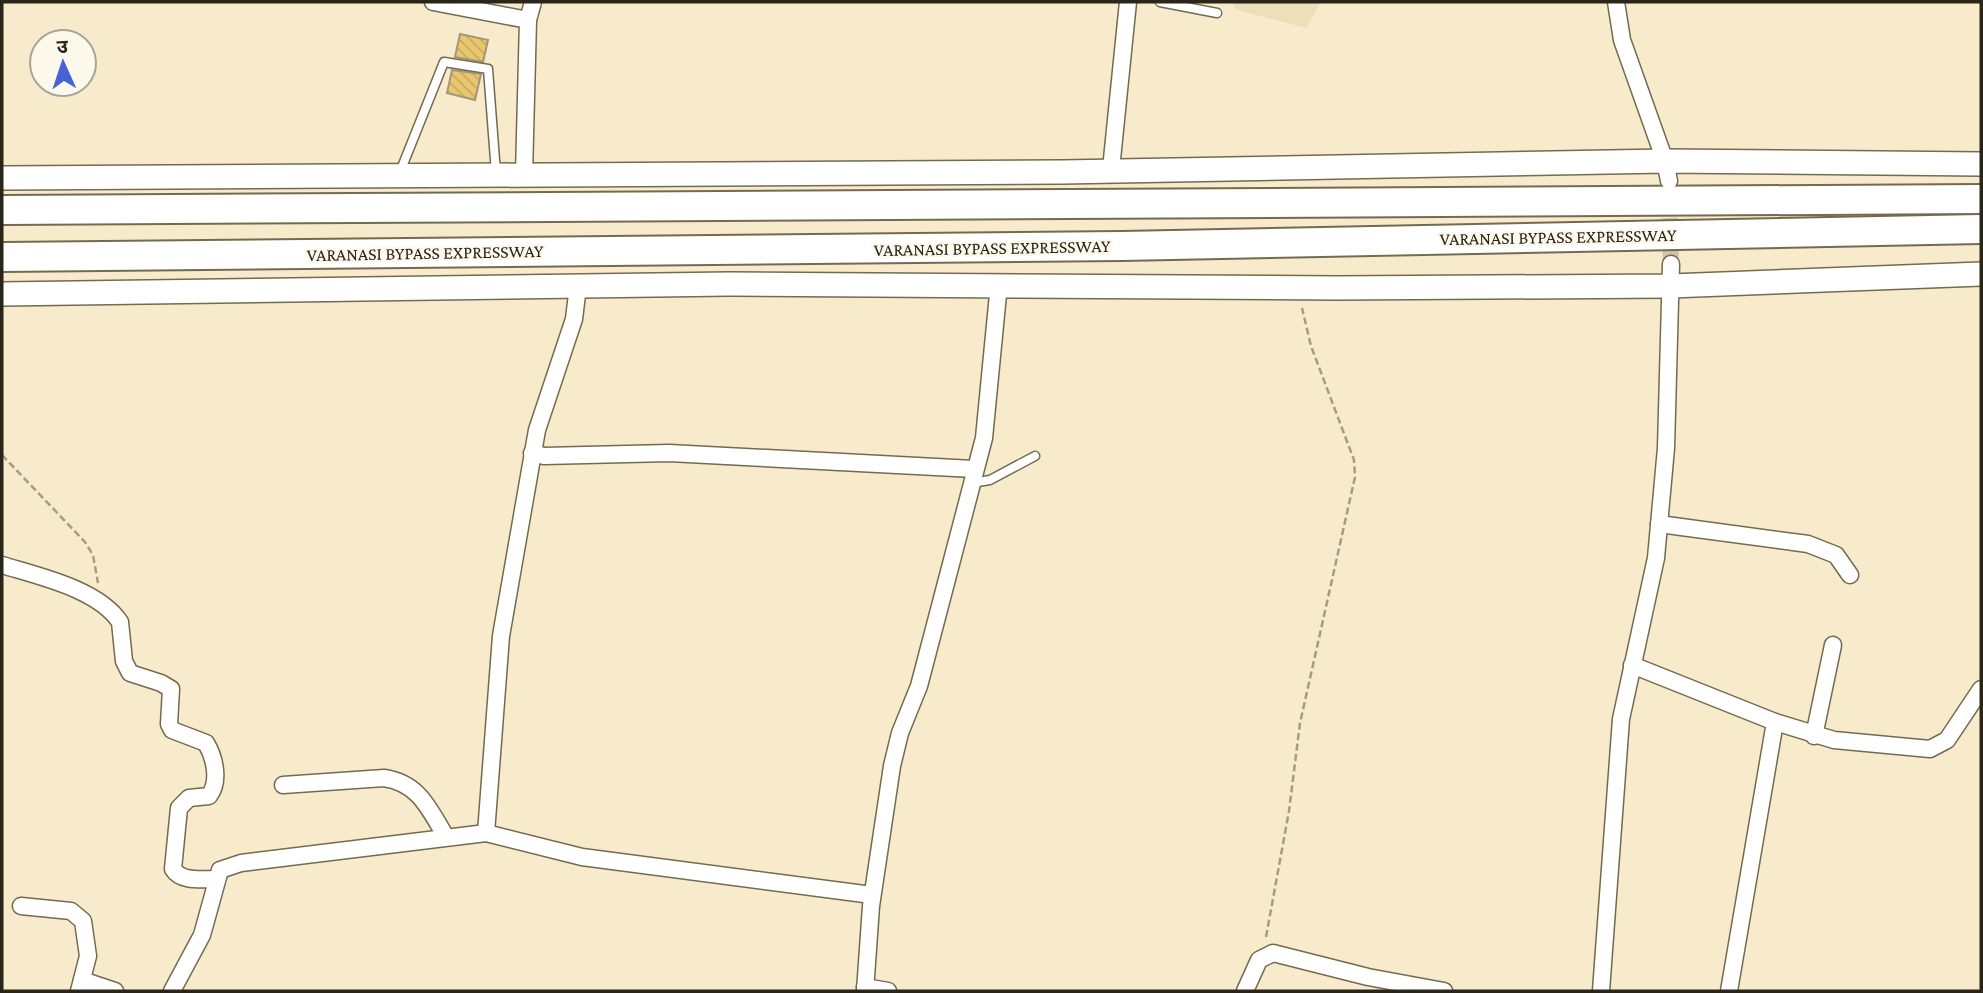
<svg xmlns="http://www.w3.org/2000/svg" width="1983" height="993" viewBox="0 0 1983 993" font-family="'Crimson Pro','Noto Sans Devanagari',serif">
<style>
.built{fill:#eedfbb}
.building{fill:url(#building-back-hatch);stroke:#a2977b;stroke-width:2}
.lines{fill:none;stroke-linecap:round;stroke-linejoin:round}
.street-tunnel{stroke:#cec3a8;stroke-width:16;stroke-dasharray:16 8;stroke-linecap:butt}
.lane-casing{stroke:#746a4f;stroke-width:11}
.street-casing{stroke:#746a4f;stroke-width:19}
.secondary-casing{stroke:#746a4f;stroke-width:26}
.highway-casing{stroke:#746a4f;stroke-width:32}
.path{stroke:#a49c84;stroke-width:2.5;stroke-dasharray:7 3.5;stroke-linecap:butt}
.lane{stroke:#fff;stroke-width:8}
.street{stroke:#fff;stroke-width:16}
.secondary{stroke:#fff;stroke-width:23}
.highway{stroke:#fff;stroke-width:28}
.labels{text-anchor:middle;stroke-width:5;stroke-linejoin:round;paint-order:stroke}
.street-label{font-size:18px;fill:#292519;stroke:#fdf8ec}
</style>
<defs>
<pattern id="building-back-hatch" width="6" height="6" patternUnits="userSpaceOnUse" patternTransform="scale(1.75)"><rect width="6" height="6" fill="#e9c76e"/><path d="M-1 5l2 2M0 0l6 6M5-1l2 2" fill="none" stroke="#c8ab5f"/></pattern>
</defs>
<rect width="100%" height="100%" fill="#f7ebcc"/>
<!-- built -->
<path class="built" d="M1231,2H1321L1306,28L1237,10Z"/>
<!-- building -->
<g class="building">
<path d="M460,34L488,40L483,62L455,57Z"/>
<path d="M452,70L481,74L475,100L447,93Z"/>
</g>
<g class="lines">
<!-- street-tunnel -->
<path class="street-tunnel" d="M1669,194L1671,264"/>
<defs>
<g id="lane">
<path d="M1160,2L1217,13"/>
<path d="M400,172L444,62L488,69L496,173"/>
<path d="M971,483L990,480L1035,456"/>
</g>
<g id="street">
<path d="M433,2L528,20"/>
<path d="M1616,2L1622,40L1665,161L1669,181"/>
<path d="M1111,169L1128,2"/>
<path d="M524,174L528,20L533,2"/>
<path d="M532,453L544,456L669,453L974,469"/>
<path d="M1659,524L1808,544L1836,555L1850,575"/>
<path d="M2,565C38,576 98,589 120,622L124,661L130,673L161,683L171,689L169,724L172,730L206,743C215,758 220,782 209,796L189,798L179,808L173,869C181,882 201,879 215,879"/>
<path d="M1632,665L1775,722L1729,991"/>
<path d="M1775,722L1834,740L1930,749L1947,740L1981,689"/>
<path d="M1814,736L1833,645"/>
<path d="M283,785L384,778C419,783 429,809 446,837"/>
<path d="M486,833L501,636L537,430L574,319L578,286"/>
<path d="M21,906L71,911L83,921L88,956L79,991"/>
<path d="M82,980L115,991"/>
<path d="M865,987L888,991"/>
<path d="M172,991L202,935L220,870L241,863L486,833L582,857L872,895"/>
<path d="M865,991L871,906L892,766L900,733L919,686L984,438L999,284"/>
<path d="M1245,991L1259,960L1273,953L1368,977L1444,991"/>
<path d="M1601,991L1621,719L1656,558L1666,448L1671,264"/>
</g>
<g id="secondary">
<path d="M2,178L1062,172L1665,161L1981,164"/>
<path d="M2,294L730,284L1337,288L1671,286L1981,274"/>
</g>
<g id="highway">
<path d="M2,210L1981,199"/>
<path d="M2,257L1122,246L1981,229"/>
</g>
</defs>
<!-- lane casing -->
<use href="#lane" class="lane-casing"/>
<!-- street casing -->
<use href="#street" class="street-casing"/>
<!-- secondary casing -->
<use href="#secondary" class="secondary-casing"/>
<!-- highway casing -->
<use href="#highway" class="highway-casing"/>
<!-- path -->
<g class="path">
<path d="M2,455L85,542L93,555L98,583"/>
<path d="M1266,937L1289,811L1300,723L1355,477L1354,460L1311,346L1302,308"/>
</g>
<!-- lane -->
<use href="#lane" class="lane"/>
<!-- street -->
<use href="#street" class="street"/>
<!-- secondary -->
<use href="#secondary" class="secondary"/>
<!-- highway -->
<use href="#highway" class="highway"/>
</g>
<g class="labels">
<!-- street labels -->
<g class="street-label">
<text transform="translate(1558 237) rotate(-1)" y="6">VARANASI BYPASS EXPRESSWAY</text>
<text transform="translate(992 248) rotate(-1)" y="6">VARANASI BYPASS EXPRESSWAY</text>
<text transform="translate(425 253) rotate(-1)" y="6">VARANASI BYPASS EXPRESSWAY</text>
</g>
</g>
<!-- border -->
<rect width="1983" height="993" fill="none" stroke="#292519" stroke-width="7"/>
<!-- north arrow -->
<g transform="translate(63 63) rotate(357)"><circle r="33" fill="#fdf8ec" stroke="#a8a498" stroke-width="2"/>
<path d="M0-5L12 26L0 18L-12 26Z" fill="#4663d6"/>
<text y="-10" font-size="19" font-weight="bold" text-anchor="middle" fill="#292519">उ</text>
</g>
</svg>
